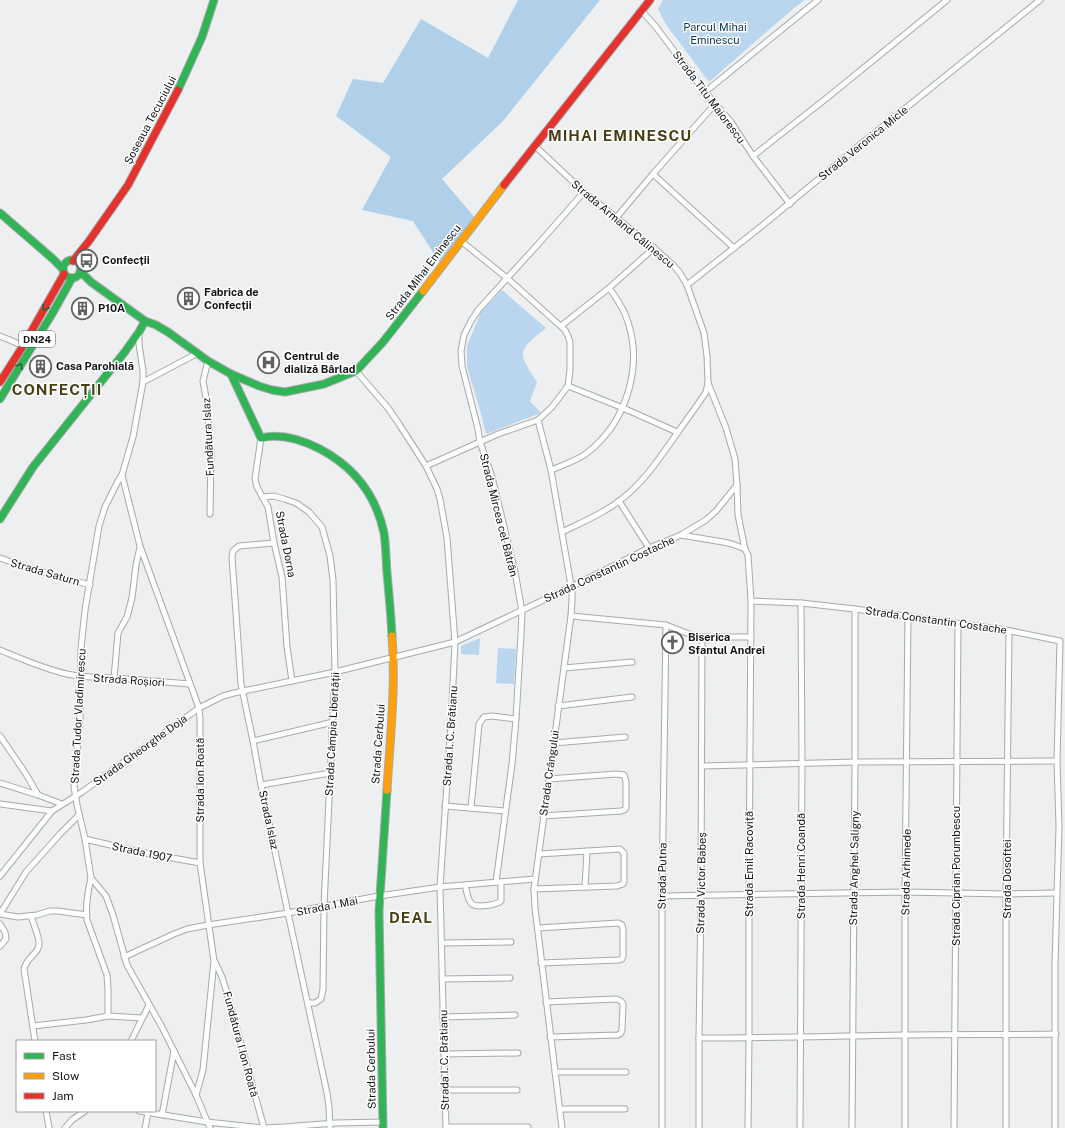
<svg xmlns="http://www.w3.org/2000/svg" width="1065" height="1128" viewBox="0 0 1065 1128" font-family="'Public Sans',sans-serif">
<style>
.green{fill:#bad6ef}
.forest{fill:#b0cfe9}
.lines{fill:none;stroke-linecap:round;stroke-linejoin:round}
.street-casing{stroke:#a7a9aa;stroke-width:7}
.fast-casing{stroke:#a7a9aa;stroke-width:9}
.slow-casing{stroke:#a7a9aa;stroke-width:9}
.jam-casing{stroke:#a7a9aa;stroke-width:9}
.street{stroke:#fcfdfd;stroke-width:5}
.fast{stroke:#30b455;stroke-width:7}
.slow{stroke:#ff9f0a;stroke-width:7}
.jam{stroke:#e5322d;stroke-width:7}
.oneway{stroke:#216435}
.labels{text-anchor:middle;stroke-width:3;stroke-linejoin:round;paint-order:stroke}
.shield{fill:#fff;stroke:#595a5b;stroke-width:1}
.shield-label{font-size:10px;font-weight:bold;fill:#121415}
.park-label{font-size:11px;fill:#0b3554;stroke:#fff}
.street-label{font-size:11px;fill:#121415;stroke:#fff}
.poi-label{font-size:11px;font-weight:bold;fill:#121415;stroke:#fff;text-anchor:start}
.district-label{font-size:15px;font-weight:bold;letter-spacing:1px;fill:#493f15;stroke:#fff}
</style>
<rect width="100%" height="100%" fill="#edeff1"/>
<!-- green -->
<g class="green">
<path d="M663,0H805L794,8L709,82L665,23L658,9Z"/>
<path d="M502,290L546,328C518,351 516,350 537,382L530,401L541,413L486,434L480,410L467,367V346L481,312Z"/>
<path d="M480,638L479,655L461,654V646Z"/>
<path d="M498,648L516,649L514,684L496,683Z"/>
</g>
<!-- forest -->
<path class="forest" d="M518,0H600L503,121L442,179L476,219L440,263L413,221L362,210L391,157L336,116L353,79L383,83L421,19L488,58Z"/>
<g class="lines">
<defs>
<g id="street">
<path d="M641,10L656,27L705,92L731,122L753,156L790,204"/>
<path d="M705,92L818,0"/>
<path d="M535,146L584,192L654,248L673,265L680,273L687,285L704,333L707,356L708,383L706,392C697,406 687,419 678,432C663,453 649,475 630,492C611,510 585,521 562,532"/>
<path d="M753,156L828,97L947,0"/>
<path d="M653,174L734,248"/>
<path d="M616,218L653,174L715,104"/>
<path d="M687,285L763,225L866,140L1040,0"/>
<path d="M609,288L654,248"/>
<path d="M139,333V344L143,371V382L133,437L122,475L118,481L105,507L99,526L85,610L81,648L80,719L74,786L77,805L85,839L91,878L106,896L113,915L127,965L132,974L162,1027L196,1095L210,1128"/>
<path d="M0,336L24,346"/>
<path d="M208,361L203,381L207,403L211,453L210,514"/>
<path d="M356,371L388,408L399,424L426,466L437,489L440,499L447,538L455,642L451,724L440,887L446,1128"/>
<path d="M143,382L198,353"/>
<path d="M708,383L726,428L735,459L737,485L738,515L745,549"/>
<path d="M568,386L623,408L677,432"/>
<path d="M538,420L551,470L572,591V601L571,616L534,889L535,908L562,1128"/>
<path d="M261,438L255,479L257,487L268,507L274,543L282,577L287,647L292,681"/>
<path d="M426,466L498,434L538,420L552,407L568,386L570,370V342L568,336L565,330L507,278L461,241"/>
<path d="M551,470C563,465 576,461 587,453C628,421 645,362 625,314C621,305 615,296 609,288L561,326"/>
<path d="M122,475L140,546L199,708L200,719V863L214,961L203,1070L196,1095"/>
<path d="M262,497L274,496L284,499L296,503L309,512L322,527L330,556L333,580L335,672L324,906L323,989L321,999L315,1003H308"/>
<path d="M619,501L649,548"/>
<path d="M681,535L706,520L716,511L737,485"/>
<path d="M274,543L239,546L233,551L232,557L241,684L253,741L261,785L288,913L327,1093L329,1107L330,1128"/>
<path d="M0,558L32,569L90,585"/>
<path d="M571,616L666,625L694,636L702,637H751"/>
<path d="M0,650C22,659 44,669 67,674C83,678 99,677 116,678C140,680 165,682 190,684"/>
<path d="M564,668L632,662"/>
<path d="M114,678L118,633L127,617L132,598L136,565L140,547"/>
<path d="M558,706L632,697"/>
<path d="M0,736L26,774L38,795"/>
<path d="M253,741L333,722"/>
<path d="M554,743L625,737"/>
<path d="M702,766L855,762L1057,761"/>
<path d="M0,783L38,795L62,804"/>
<path d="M261,785L330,773"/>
<path d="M0,804L52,811"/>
<path d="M445,806L505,811"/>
<path d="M471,808L479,724L484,717L492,716L516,719"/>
<path d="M543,816L621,811L624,810L626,808V782L625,778L624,775L616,774L549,779"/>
<path d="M85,839L140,852L200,863"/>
<path d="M0,876L52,811L82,792L199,708L223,696L234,693L335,672L455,642L571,587L649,548L681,535L723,542L732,544L745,549L748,555L751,601L801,603L855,609L1006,630L1060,641L1057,761L1059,826L1055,963V1128"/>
<path d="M91,878C88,891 85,906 87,920L107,975L108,990V1016"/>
<path d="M496,882L512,764L516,719L521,634L522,611L515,572L492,477L480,442L478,429L462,366L461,351L464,335L471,321L479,309L541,241L584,192"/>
<path d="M465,885C467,891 467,900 472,904C477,908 496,905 501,901V882"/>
<path d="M585,887L587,851"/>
<path d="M534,889L617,886L623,884L624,881V853L620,849L539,854"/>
<path d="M662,896L905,892L1006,894L1056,893"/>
<path d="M0,914L26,872L60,834L79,815"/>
<path d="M0,914L18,917L37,915L50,911H58L87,915"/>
<path d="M31,916C33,923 40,938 39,945C38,954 26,958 24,969L35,1041"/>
<path d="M0,924L5,932L6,939L0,946"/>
<path d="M538,928L618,923L622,925L623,929V956L622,959L619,960L541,963"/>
<path d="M442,943L511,942"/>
<path d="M124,957L174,934L187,929L208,925L288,913L379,896L440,887L535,879"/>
<path d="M215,962L222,977L227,993L264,1128"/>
<path d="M442,979L510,978"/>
<path d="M546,1002L616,999L621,1001L623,1004L622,1030L621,1033L618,1035L550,1037"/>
<path d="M443,1017L515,1015"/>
<path d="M33,1026L86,1020L108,1016L142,1018"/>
<path d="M699,1038C767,1038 836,1036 904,1035C955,1034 1005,1035 1056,1034"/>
<path d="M131,1041L149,1005"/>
<path d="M444,1054L518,1053"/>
<path d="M555,1072H626"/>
<path d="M445,1090H517"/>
<path d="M560,1109H625"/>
<path d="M46,1111L49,1128"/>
<path d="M139,1111L207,1122L264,1128L284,1127L335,1123L383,1122"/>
<path d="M162,1115L174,1051"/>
<path d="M446,1127H528"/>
<path d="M65,1128L72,1120L85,1111"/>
<path d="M145,1128L148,1113"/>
<path d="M662,1128V896L666,625"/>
<path d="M699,1128V1038L701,896L702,637"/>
<path d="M748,1128L749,1038V895L751,601"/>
<path d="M800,1128L802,763L801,603"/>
<path d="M852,1128L855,762V609"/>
<path d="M905,1128V892L908,616"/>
<path d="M954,1128L958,624"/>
<path d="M1006,1128V894L1009,631"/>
</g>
<g id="fast">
<path d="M178,90L202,37L214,0"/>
<path d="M0,213L53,259L63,269"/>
<circle cx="72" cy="269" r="9"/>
<path d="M80,271L91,282L145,321L156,325L168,332L208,361L231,374L259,386L272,390L285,392L324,384L356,371L383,342L423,291"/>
<path d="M231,374L261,438C281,433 302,440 320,449C354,467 376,495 384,533C386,546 386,560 387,573C389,594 391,615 392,636"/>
<path d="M0,399L52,314L72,278"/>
<path d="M0,519L33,467L124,353L139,332L145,321"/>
<path d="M383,1128L379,911L387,790"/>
</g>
<g id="slow">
<path d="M423,291L504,185"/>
<path d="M387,790C390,739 396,687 392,636"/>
</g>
<g id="jam">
<path d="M504,185L650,0"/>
<path d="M73,261L89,241L128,185L178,90"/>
<path d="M0,382L23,346L64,274"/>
</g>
</defs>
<!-- street casing -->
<use href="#street" class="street-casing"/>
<!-- fast casing -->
<use href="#fast" class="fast-casing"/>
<!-- slow casing -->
<use href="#slow" class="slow-casing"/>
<!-- jam casing -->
<use href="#jam" class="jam-casing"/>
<!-- street -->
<use href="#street" class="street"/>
<!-- fast -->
<use href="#fast" class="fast"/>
<!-- slow -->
<use href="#slow" class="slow"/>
<!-- jam -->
<use href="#jam" class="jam"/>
</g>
<!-- one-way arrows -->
<defs><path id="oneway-chevron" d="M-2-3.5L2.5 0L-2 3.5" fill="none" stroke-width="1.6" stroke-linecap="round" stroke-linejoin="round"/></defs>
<g class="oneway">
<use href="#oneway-chevron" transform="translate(45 308) rotate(120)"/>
<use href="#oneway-chevron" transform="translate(20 366) rotate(-59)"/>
</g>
<!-- icons -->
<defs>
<symbol id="bus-ring" viewBox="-11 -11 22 22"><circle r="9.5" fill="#fff" stroke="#5f6162" stroke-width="1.5"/><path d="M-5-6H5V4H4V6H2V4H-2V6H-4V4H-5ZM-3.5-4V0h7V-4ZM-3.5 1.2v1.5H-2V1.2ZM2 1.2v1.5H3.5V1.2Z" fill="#5f6162"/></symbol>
<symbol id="building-ring" viewBox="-11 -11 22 22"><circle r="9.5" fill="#fff" stroke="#5f6162" stroke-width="1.5"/><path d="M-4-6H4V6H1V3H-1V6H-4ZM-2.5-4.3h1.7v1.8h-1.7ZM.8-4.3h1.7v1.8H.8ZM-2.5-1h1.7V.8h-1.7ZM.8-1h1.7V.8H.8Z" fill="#5f6162"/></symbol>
<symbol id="hospital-ring" viewBox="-11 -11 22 22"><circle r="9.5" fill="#fff" stroke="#5f6162" stroke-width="1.5"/><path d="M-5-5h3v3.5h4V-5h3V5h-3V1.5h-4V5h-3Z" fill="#5f6162"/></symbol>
<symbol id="church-ring" viewBox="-11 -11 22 22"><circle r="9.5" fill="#fff" stroke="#5f6162" stroke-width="1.5"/><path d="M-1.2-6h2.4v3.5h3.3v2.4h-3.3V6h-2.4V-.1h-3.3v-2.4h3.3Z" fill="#5f6162"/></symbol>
</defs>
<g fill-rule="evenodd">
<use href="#bus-ring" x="74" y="248" width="25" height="25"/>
<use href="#building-ring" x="176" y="286" width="25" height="25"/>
<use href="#building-ring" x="70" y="296" width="25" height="25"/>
<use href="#hospital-ring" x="256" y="350" width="25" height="25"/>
<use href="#building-ring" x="28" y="354" width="25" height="25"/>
<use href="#church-ring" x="660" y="630" width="25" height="25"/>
</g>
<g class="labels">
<!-- shield labels -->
<rect class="shield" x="19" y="331" width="36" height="16" rx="3"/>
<g class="shield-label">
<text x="37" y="343">DN24</text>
</g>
<!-- park labels -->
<g class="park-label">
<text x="715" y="31">Parcul Mihai<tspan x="715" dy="13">Eminescu</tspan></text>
</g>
<!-- street labels -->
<g class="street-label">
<text transform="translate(709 97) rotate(53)" y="4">Strada Titu Maiorescu</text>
<text transform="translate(150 120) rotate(-62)" y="4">Șoseaua Tecuciului</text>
<text transform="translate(863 143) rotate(-39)" y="4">Strada Veronica Micle</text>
<text transform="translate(623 224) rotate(40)" y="4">Strada Armand Călinescu</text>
<text transform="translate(423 272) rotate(-53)" y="4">Strada Mihai Eminescu</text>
<text transform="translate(208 437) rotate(-93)" y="4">Fundătura Islaz</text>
<text transform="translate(499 515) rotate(76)" y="4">Strada Mircea cel Bătrân</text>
<text transform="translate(286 544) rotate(79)" y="4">Strada Dorna</text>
<text transform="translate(609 569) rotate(-25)" y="4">Strada Constantin Costache</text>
<text transform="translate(45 572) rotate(16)" y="4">Strada Saturn</text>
<text transform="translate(936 620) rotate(8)" y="4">Strada Constantin Costache</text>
<text transform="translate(129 680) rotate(4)" y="4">Strada Roșiori</text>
<text transform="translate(78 716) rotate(-87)" y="4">Strada Tudor Vladimirescu</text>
<text transform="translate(332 734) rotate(-87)" y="4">Strada Câmpia Libertății</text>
<text transform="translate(450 736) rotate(-86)" y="4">Strada I. C. Brătianu</text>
<text transform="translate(378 744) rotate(-86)" y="4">Strada Cerbului</text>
<text transform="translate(140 750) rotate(-36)" y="4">Strada Gheorghe Doja</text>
<text transform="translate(549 773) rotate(-82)" y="4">Strada Crângului</text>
<text transform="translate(200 780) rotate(-90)" y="4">Strada Ion Roată</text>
<text transform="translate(269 820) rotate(78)" y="4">Strada Islaz</text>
<text transform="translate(142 852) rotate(12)" y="4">Strada 1907</text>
<text transform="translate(749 864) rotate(-90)" y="4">Strada Emil Racoviță</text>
<text transform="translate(801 866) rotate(-90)" y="4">Strada Henri Coandă</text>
<text transform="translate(854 868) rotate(-89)" y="4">Strada Anghel Saligny</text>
<text transform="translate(906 872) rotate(-89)" y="4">Strada Arhimede</text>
<text transform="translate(662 876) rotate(-89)" y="4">Strada Putna</text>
<text transform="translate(956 876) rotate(-90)" y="4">Strada Ciprian Porumbescu</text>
<text transform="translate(1007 879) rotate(-90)" y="4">Strada Dosoftei</text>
<text transform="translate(701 883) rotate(-89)" y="4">Strada Victor Babeș</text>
<text transform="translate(327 906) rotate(-11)" y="4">Strada 1 Mai</text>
<text transform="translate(241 1044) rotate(75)" y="4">Fundătura I Ion Roată</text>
<text transform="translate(444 1060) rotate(-91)" y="4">Strada I. C. Brătianu</text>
<text transform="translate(371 1069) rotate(-91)" y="4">Strada Cerbului</text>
</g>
<!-- poi labels -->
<g class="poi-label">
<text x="102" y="264">Confecții</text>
<text x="204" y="296">Fabrica de<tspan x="204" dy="13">Confecții</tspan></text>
<text x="98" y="312">P10A</text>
<text x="284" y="360">Centrul de<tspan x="284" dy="13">dializă Bârlad</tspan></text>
<text x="56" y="370">Casa Parohială</text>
<text x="688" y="641">Biserica<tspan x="688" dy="13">Sfantul Andrei</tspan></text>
</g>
<!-- district labels -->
<g class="district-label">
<text x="620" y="141">MIHAI EMINESCU</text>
<text x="57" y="395">CONFECȚII</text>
<text x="411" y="923">DEAL</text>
</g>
</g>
<!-- legend -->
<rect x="16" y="1040" width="140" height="72" fill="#ffffff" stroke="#a0a1a1"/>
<rect x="24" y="1053" width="20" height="6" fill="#30b455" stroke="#a0a1a1"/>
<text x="52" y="1060" font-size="12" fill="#121415">Fast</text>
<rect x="24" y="1073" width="20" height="6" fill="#ff9f0a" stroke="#a0a1a1"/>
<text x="52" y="1080" font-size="12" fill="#121415">Slow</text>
<rect x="24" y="1093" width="20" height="6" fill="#e5322d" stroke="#a0a1a1"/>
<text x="52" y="1100" font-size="12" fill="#121415">Jam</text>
</svg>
